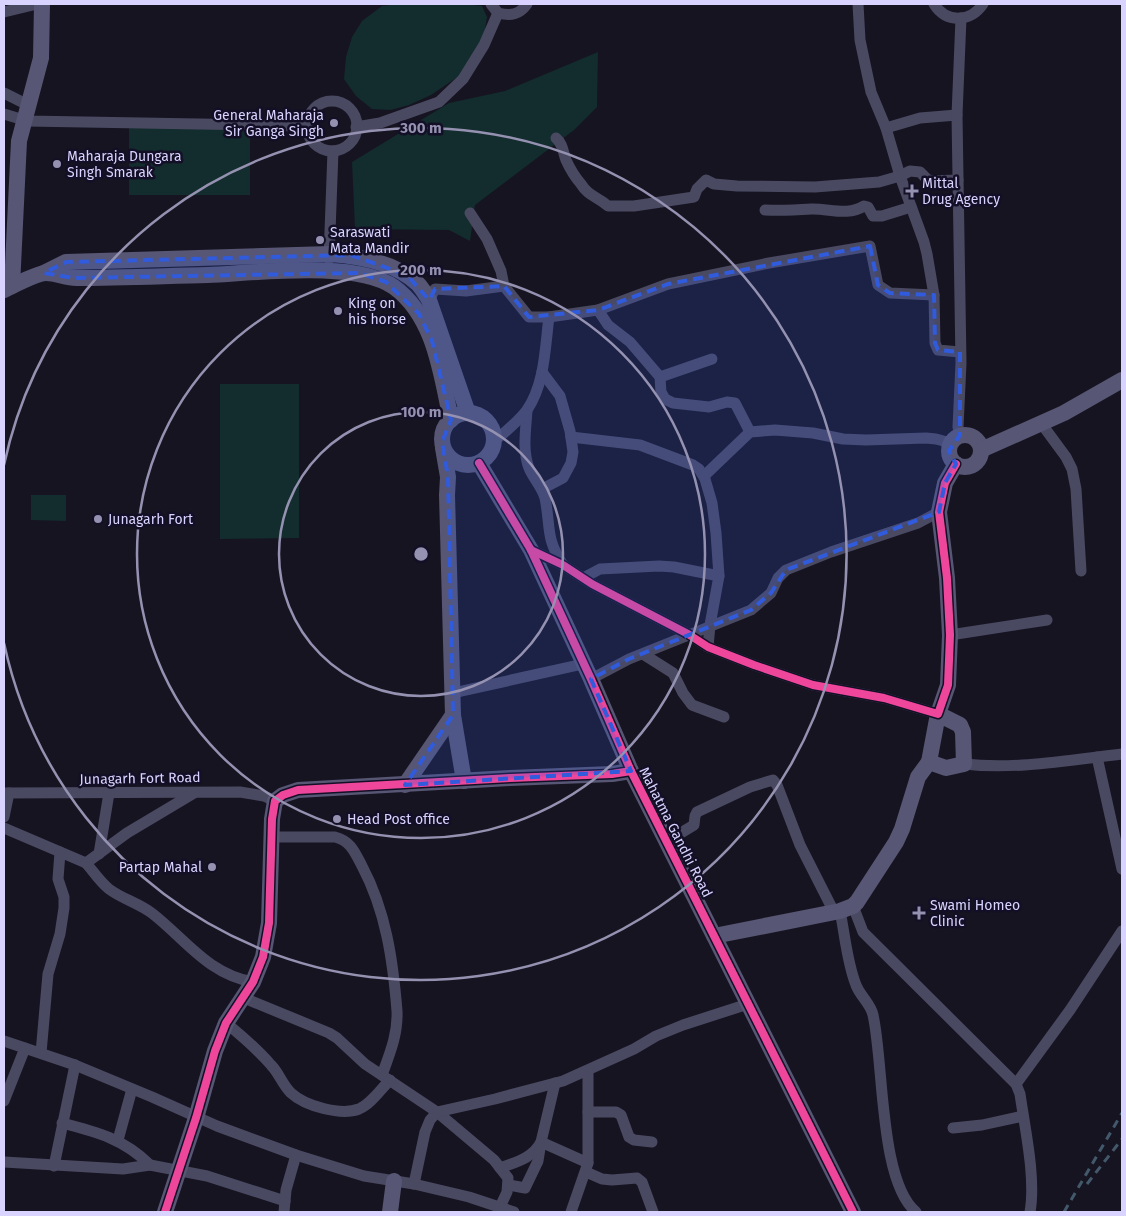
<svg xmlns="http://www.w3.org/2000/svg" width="1126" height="1216" viewBox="0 0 1126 1216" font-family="'Fira Sans',sans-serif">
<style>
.green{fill:#132c2d}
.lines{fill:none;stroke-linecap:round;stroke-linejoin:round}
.street{stroke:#4a4962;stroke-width:11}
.secondary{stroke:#575674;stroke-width:16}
.rail{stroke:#43596b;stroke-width:3;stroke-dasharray:8 6;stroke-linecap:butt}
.cycleway-casing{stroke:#130f26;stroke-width:11}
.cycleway{stroke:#ed469a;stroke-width:8}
.marked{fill:#305bdc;fill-opacity:0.2;stroke:#305bdc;stroke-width:4;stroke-dasharray:10 6;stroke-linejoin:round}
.ring{fill:none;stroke:#9591b1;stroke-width:2.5}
.poi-dot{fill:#9591b1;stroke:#130f26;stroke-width:2}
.labels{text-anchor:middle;stroke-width:5;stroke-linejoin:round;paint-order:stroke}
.poi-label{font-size:14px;fill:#d9d4ff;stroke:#130f26;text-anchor:start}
.street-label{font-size:14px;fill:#d9d4ff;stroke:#130f26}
.centre{fill:#9591b1;stroke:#130f26;stroke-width:2.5}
.ring-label{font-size:15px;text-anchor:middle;font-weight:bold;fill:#9591b1;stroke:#130f26;stroke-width:5;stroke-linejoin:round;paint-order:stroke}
</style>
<rect width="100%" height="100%" fill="#161421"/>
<!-- green -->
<g class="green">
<path d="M399,4H465L482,6L487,17L484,35L459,76L431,95L409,105L391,110L372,109L356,96L344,79L346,57L352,37L362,21L382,6Z"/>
<path d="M598,52L597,107L574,130L475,205L470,241L449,230L355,229L352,162L449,103L505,91Z"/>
<rect x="129" y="125" width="121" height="70"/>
<path d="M220,384H299V538L220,539Z"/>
<path d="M31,495H66V521L31,520Z"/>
</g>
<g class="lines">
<!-- street -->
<g class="street">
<path d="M491,4L498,13C511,16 519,15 527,4"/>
<path d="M858,4L860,40L871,92L886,128L900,176L924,242L927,254L934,295L935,343L938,350L960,352"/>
<path d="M934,4C946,23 970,23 983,4"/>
<path d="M4,12L37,4"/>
<path d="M4,93L28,105"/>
<circle cx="332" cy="126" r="25"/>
<path d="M4,114L27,121L306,126"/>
<path d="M356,127L380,123L439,102L463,79L484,45L498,13"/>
<path d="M886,128L920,118L957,115"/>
<path d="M556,138C563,144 563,152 566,160C570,169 575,177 581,184C589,197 597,196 608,206H634L694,197L697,189L706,180L714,184L737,186L815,187L879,182L900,176L910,171L920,172L929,181L958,180"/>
<path d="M765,210C782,211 797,210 813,209C831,209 848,216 864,206L868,207L873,216H882L911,207"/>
<path d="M470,213L487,239L501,271L504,286L529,317H549L598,310L668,284L769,263L870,246L878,285L890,293L934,295"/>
<path d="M329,259L333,151"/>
<path d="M429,300L435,289L466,291L504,286"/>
<path d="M598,310L608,325L630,342L660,377L661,392L665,399L673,403L709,407L727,402L735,403L750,432"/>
<path d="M660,377L712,359"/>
<path d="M527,410C526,429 522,450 529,468C533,478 542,487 545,498C551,528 545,537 563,565"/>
<path d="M1041,423L1066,457L1072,469L1076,489L1081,571"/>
<path d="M960,435L958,427L961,363L957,115L961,18"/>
<path d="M571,437L640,445L693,465L699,469L705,479L712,503L716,533L719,576L710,625L708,647"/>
<path d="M493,442C505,432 517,423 527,410C545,384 545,347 549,317"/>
<path d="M704,476L750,432L775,430L813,433L843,439L866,440L926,438L936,439L951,443"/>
<path d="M542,489L563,478L571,463L573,452L570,431L560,396L542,372"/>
<path d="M531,550L563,565L592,584L688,634L708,647L754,665L813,685L884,698L938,714"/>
<path d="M583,578L600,569L659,566L674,567L719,576"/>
<path d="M950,635L1047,620"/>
<path d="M643,654L673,673L683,693L692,705L724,717"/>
<path d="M591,679L629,659L751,610L771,593L778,578L786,570L831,552L918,523L939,512"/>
<path d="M453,693L583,664"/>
<path d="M1097,757L1122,869"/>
<path d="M964,764C1016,770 1070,760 1122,754"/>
<path d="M4,793L240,792L264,796L275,801"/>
<path d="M4,817L9,793"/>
<path d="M4,828L86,863L127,833L194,793"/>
<path d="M271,837H335C351,841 355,853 362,866C386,911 393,961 397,1011C398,1034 390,1053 382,1075"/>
<path d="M666,842L694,825L695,816L697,812L750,787L773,780L777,785L800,845L834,912"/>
<path d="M99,854L109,793"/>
<path d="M86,863C93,871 100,882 109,889C122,899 139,903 153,914C186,940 208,974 253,982"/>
<path d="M853,906L863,932L1016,1084L1020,1094C1025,1129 1036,1178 1030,1212"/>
<path d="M840,911C845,935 847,963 856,985C860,996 871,1004 873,1015C884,1063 879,1181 916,1212"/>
<path d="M244,998L329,1033L337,1038L365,1064L437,1112L494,1160L508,1178L507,1192L500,1207"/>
<path d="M226,1023C242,1036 258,1050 271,1065C279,1073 282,1084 291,1093C305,1106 341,1116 359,1109C371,1104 381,1089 390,1080"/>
<path d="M4,1041L75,1065L152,1097L217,1126L296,1155L364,1176L414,1184L469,1197L514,1212"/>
<path d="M41,1053L48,974L60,934L64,908V897L58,879L60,852"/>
<path d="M1016,1084L1070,1010L1122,931"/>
<path d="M4,1101L25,1048"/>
<path d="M588,1112H616L621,1115L629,1137L634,1140L652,1142"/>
<path d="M62,1123C97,1132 124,1139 150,1165"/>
<path d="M953,1128L982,1125L1023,1116"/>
<path d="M118,1140L132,1089"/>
<path d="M4,1162L123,1169L150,1165L207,1176L285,1201"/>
<path d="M54,1166L75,1065"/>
<path d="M500,1168C516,1162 533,1158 541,1142L555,1083"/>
<path d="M586,1172L602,1179L612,1180L637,1178L642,1182L653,1212"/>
<path d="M414,1184L425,1132L430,1120L437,1112L495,1099L563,1081L634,1049L656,1036L683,1025L748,1004"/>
<path d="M509,1185L525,1188L538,1161L541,1142L588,1163"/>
<path d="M284,1212L286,1190L296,1155"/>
<path d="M571,1212L588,1163V1071"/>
</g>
<!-- secondary -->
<g class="secondary">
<path d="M44,273L66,262L330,254C359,256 396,263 418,284C422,288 426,295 429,300L468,413"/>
<path d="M12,286L19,141L41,58L42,4"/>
<path d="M4,290C12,286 38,273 46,273C56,273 66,278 76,278C120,278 164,276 208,275C256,273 356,260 394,287C435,317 441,374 451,420"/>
<circle cx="468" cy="439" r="26"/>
<circle cx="965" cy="451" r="16"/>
<path d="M443,448L448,477L447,495L453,715L464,781"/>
<path d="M981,450L1064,413L1122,380"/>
<path d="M479,463L531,550L591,679L631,771L853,1212"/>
<path d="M938,714L948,685L950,635L947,578L939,512L945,483L956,464"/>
<path d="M938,714L960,725L963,732L964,764L946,768L929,762Z"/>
<path d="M405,785L453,715"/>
<path d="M714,936L840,911L853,906L857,902L896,842L902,829L918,777L929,762"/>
<path d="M165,1212L196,1118L215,1051L226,1023L253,982L263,957L269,923L272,819L275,801L283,795L298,790L510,778L612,774L631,771"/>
<path d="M390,1212L394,1181"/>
</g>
<!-- rail -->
<g class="rail">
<path d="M1087,1184L1122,1139"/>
<path d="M1064,1212L1122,1113"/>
</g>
<defs>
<g id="cycleway">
<path d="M479,463L531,550L591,679L631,771L853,1212"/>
<path d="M531,550L563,565L592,584L688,634L708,647L754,665L813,685L884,698L938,714L948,685L950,635L947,578L939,512L945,483L956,464"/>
<path d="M165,1212L196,1118L215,1051L226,1023L253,982L263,957L269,923L272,819L275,801L283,795L298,790L510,778L612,774L631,771"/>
</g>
</defs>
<!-- cycleway casing -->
<use href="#cycleway" class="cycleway-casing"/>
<!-- cycleway -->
<use href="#cycleway" class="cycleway"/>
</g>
<!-- marked area -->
<path class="marked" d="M870,246L878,285L890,293L934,295L935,343L938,350L960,352V435L949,451L956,464L945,483L939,512L786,570L771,593L751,610L629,659L591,679L631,771L405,785L453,715L448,477L442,442L451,420L432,341L419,314L386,282L359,273L73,278L44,273L66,262L351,255L407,275L429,300L435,289L504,286L529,317L598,310L668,284Z"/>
<!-- distance rings -->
<g class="ring">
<circle cx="421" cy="554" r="142"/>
<circle cx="421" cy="554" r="284"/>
<path d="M4 465A426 426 0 1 1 4 643"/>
</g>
<!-- markers -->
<g class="poi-dot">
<circle cx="334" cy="123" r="5"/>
<circle cx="57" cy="164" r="5"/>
<path d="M909.5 183.5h5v5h5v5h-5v5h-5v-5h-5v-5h5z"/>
<circle cx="320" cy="240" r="5"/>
<circle cx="338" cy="311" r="5"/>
<circle cx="98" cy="519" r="5"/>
<circle cx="337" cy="819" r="5"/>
<circle cx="212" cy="867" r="5"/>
<path d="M916.5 905.5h5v5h5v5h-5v5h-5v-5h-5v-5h5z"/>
</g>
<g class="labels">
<!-- poi labels -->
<g class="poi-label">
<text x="324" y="120" text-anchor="end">General Maharaja<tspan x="324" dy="16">Sir Ganga Singh</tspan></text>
<text x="67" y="161">Maharaja Dungara<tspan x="67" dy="16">Singh Smarak</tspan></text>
<text x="922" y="188">Mittal<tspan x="922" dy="16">Drug Agency</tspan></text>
<text x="330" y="237">Saraswati<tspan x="330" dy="16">Mata Mandir</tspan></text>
<text x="348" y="308">King on<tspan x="348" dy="16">his horse</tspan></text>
<text x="108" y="524">Junagarh Fort</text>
<text x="347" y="824">Head Post office</text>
<text x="202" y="872" text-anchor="end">Partap Mahal</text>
<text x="930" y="910">Swami Homeo<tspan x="930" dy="16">Clinic</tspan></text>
</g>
<!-- street labels -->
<g class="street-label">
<text transform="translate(140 778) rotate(-1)" y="5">Junagarh Fort Road</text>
<text transform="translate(676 832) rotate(63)" y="5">Mahatma Gandhi Road</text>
</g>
</g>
<circle cx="421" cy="554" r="8" class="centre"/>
<g class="ring-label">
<text x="421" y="133">300 m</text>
<text x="421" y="275">200 m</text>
<text x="421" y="417">100 m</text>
</g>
<!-- border -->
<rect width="1126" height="1216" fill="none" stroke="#d9d4ff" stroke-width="10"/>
</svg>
